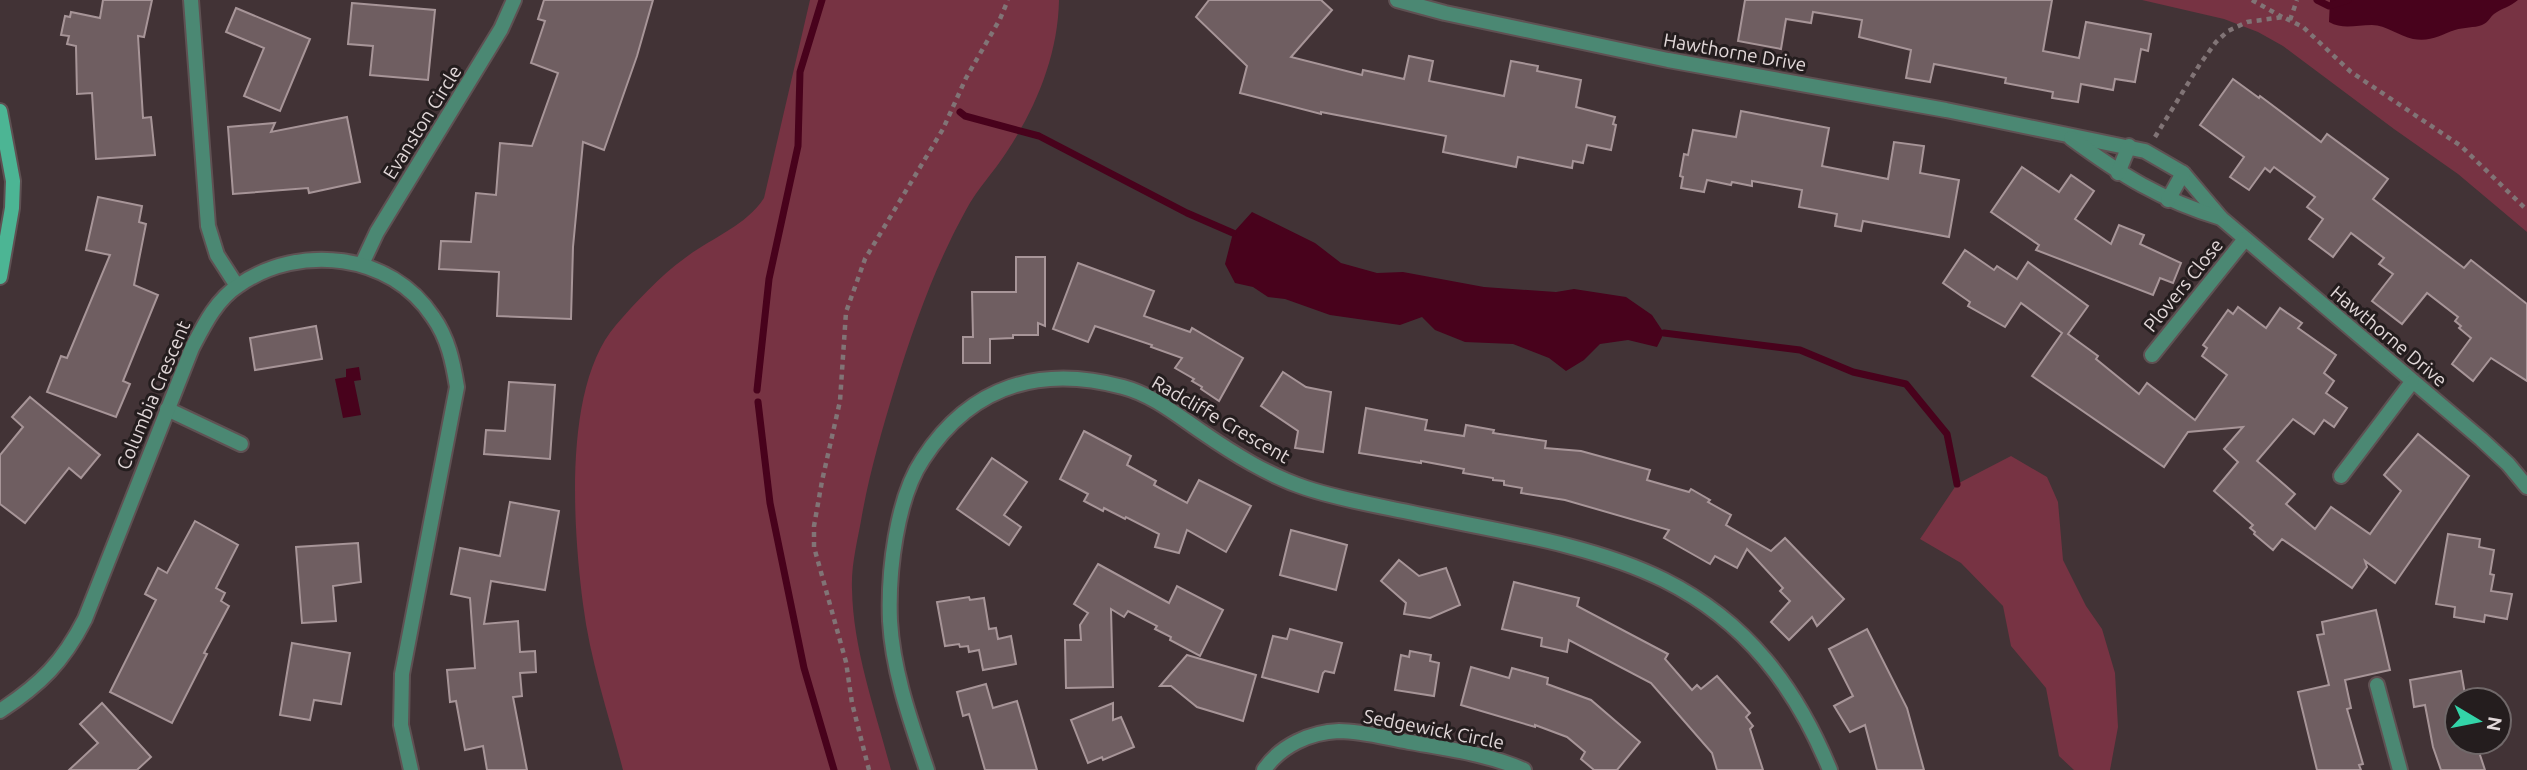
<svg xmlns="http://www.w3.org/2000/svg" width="2527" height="770" viewBox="0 0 2527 770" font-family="Ubuntu,sans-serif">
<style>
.green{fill:#773343}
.water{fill:#48021c}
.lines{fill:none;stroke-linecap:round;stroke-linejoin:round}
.stream{stroke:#48021c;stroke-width:7}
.building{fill:#6f5e61;stroke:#a79598;stroke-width:2}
.lane-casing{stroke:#5f5153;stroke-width:18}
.street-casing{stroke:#5f5153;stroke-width:18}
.secondary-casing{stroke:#5f5153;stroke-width:18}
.path{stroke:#817476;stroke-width:4.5;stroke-dasharray:5 5;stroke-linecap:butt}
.lane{stroke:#4b8873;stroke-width:14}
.street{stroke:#4b8873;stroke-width:14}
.secondary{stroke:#4cb594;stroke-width:14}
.labels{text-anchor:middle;stroke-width:6;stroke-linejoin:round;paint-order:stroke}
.street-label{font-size:19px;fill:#e2d8d9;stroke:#241d1e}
</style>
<rect width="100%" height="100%" fill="#423336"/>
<!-- green -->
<g class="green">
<path d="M810,0H1059C1058,55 1036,108 1006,153C993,173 977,189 966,210C935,266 914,325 895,387C882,430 870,471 862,515C858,539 851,564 852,589C853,650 876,712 891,770H623C609,716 590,660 583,604C573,527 563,386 616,325C636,302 660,276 685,258C711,238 746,226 764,198Z"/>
<path d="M2142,0H2527V232L2458,174L2394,129L2283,46L2258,32L2224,19Z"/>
<path d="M2011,456L2047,477L2058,502L2063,560L2086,606L2102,629L2115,673L2118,727L2110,770H2074L2059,756L2046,688L2011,646L2003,606L1961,563L1920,539L1957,484Z"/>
</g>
<!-- water -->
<g class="water">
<path d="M2330,0H2518C2510,7 2502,8 2494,14C2490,17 2489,22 2482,25C2474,28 2464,27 2455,30C2440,35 2431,42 2413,39C2399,36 2386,25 2372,25C2356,25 2343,30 2329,22Z"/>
<path d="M1252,212L1315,243L1341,263L1377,273L1403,272L1484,287L1556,292L1574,289L1626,297L1652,315L1664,333L1657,347L1628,340L1600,344L1584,360L1566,371L1549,358L1513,344L1465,342L1435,330L1422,317L1400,325L1330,315L1285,299L1268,297L1253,287L1235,283L1225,264L1233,233Z"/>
<path d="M359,367L361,380L354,381L361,415L343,418L335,379L346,377V369Z"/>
</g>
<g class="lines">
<!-- stream -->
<g class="stream">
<path d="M2317,0L2329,6L2348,0"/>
<path d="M960,112L965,116L1039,136L1187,213L1233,233"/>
<path d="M1664,333L1800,350L1853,372L1906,384L1947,434L1957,484"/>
<path d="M757,390L769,279L798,146L800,72L822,0"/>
<path d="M758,402L770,503L804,668L834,770"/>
</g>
</g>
<!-- building -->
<g class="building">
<path d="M103,0H152L144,37L138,36L143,118L151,117L155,155L96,159L92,93L77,94L76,46L67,44L69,36L61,35L65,16L70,17L71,12L100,18Z"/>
<path d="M544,0H653L637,56L604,150L583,142L573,247L571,319L497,316L499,272L439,269L441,241L471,242L476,193L496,195L500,143L532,146L558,73L531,63L545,21L538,19Z"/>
<path d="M1209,0H1321L1332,10L1291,57L1362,75L1363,70L1404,79L1409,56L1433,61L1429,81L1504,96L1511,61L1538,66L1537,71L1581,80L1576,107L1615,117L1613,124L1616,125L1611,150L1587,145L1583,163L1573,161L1572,168L1518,157L1516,167L1443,152L1446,136L1321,112V114L1240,93L1247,66L1196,17Z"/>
<path d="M1745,0H2052L2043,51L2079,58L2086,22L2151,34L2148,51L2141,49L2135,82L2115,79L2113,90L2081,84L2078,102L2052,98L2053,92L2005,83L2006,78L1934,64L1930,82L1906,78L1911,50L1859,37L1862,20L1813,12L1811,23L1786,19L1781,49L1738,41Z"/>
<path d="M352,3L435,10L428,80L370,75L373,46L348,44Z"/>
<path d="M236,8L310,39L280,111L244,96L264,48L226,32Z"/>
<path d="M2233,79L2259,98L2260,96L2321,142L2327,134L2388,179L2373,199L2464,268L2471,260L2527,304V381L2491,358L2473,381L2452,364L2471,338L2459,328L2461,326L2455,321L2458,317L2427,293L2402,324L2372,301L2393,274L2379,264L2384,258L2351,233L2333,257L2309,239L2323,219L2307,207L2315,197L2274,167L2270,172L2265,168L2249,190L2230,177L2244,157L2200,125Z"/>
<path d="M1741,111L1829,128L1822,166L1888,179L1894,142L1924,146L1920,173L1959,180L1949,237L1863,221L1861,231L1835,226L1837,214L1799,207L1802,190L1752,181V186L1732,182L1731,185L1707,180L1704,192L1681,188L1683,177L1680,176L1684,154L1688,155L1693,130L1736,137Z"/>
<path d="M347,117L360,182L309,193L308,188L233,194L228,127L275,123L271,132Z"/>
<path d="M2022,167L2059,192L2071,175L2094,191L2075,219L2111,244L2119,225L2144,235L2140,244L2181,263L2173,283L2160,278L2153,295L2036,250L2039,245L1991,212Z"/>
<path d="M98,197L142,206L139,222L146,224L134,285L158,295L123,381L130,384L116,417L47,392L61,356L67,358L110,255L86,250Z"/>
<path d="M1965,250L1994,270L1997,266L2017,279L2028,262L2088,306L2068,334L2098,356L2096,359L2139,394L2147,383L2195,420L2227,375L2202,356L2207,348L2203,345L2228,310L2233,314L2238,307L2266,328L2280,308L2302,323L2298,328L2336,355L2324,373L2334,381L2326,393L2347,408L2334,427L2324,420L2314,434L2293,419L2257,461L2295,494L2286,504L2315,529L2331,507L2370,534L2401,491L2384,475L2418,434L2469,476L2395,583L2365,561L2367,567L2352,588L2282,539L2273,550L2254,534L2255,532L2250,528L2253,525L2214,491L2238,462L2224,449L2243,427L2188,432L2164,467L2032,376L2062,333L2021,303L2005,327L1968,306L1970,302L1943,283Z"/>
<path d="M1016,257H1045V326L1038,323V335H1013V338L990,339V363H963V337H973L972,292H1016Z"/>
<path d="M1078,263L1154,291L1144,316L1190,332L1192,328L1243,358L1219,401L1201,389L1202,387L1192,381L1194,379L1175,368L1182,358L1151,347L1152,345L1095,326L1088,342L1053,329Z"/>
<path d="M316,326L322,359L255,370L250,338Z"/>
<path d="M1283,372L1306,387L1331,392L1323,452L1295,448L1298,431L1261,406Z"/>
<path d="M509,382L555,385L550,459L484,454L486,430L505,431Z"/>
<path d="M30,397L100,455L81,478L69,468L25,523L0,504V455L23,427L12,417Z"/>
<path d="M1366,408L1427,420L1425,430L1464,436L1466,425L1494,430L1493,433L1546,441L1545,448L1581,451L1650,470L1647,480L1689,492L1691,489L1710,500L1708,502L1731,515L1726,525L1771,551L1785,538L1844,599L1817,626L1812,617L1789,640L1771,622L1790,601L1780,591L1783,588L1747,549L1737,568L1715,556L1710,564L1664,538L1669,530L1565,500L1521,493L1522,488L1504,485V481L1493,480V478L1463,473L1464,469L1421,461V463L1359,453Z"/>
<path d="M1084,431L1131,456L1127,465L1156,481L1154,485L1187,503L1199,480L1251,506L1226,552L1187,530L1179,553L1155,547L1159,534L1126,517L1125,519L1104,508L1103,511L1084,501L1088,494L1060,479Z"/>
<path d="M992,458L1027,482L1004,515L1021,527L1009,545L957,509Z"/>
<path d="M510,502L559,511L545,590L491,581L484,624L518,621L520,652L535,651L536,672L520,673L522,696L513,697L527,770H487L483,746L465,750L456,701L450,702L447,670L475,668L470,598L451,594L460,548L500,556Z"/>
<path d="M195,521L238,545L216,588L225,593L221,601L229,606L204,653L207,654L172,723L110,692L156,600L145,594L158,568L167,573Z"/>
<path d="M1291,530L1347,545L1336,590L1280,575Z"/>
<path d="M2448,534L2480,539L2479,547L2494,550L2490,574L2494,575L2491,591L2512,594L2507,619L2485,615L2484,622L2454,617L2455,607L2436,604Z"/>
<path d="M358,543L361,582L333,586L336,621L302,623L296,547Z"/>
<path d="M1399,560L1419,576L1446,568L1460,605L1430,618L1404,614L1406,603L1381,581Z"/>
<path d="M1098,564L1169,603L1177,586L1223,610L1200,656L1170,640L1171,637L1155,629L1157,626L1128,611L1124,617L1111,609L1113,687L1066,688L1065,640H1081L1080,625L1088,613L1074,604Z"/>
<path d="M1514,582L1579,598L1577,606L1668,654L1665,659L1692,690L1697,685L1701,689L1717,676L1750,713L1746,717L1753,726L1750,729L1763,770H1717L1712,753L1651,683L1569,640L1567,652L1541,646L1542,638L1502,629Z"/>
<path d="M969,597L970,600L984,598L989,629L996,628L998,639L1011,636L1016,664L983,670L979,650L969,652L968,646L960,647L959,644L945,646L937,602Z"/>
<path d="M2376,610L2390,670L2345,680L2351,708L2347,709L2363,764L2359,765L2361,770H2317L2298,692L2329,685L2317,635L2324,634L2322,622Z"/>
<path d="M1290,629L1342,643L1334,673L1325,671L1323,673L1318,692L1262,677L1273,636L1287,639Z"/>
<path d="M1867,629L1907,708L1924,770H1877L1865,725L1850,732L1834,706L1853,696L1829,649Z"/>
<path d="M292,643L350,653L341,704L314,700L310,720L280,715Z"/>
<path d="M1410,651L1431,655L1430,661L1439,663L1434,696L1395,690L1401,655L1409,657Z"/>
<path d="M1187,655L1256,675L1243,721L1197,707L1171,686H1160Z"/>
<path d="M1471,667L1509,678L1512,668L1548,678L1547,684L1591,700L1640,742L1617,770H1594L1581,759L1585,752L1567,737L1535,725V727L1461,705Z"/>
<path d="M2461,671L2466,700H2457V742H2472L2474,750L2478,749L2485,770H2441L2433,747L2425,705L2414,707L2410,680Z"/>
<path d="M986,684L993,708L1017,701L1037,770H985L969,714L963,716L957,692Z"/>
<path d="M102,703L151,757L137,770H69L98,743L80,724Z"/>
<path d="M1113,703V720L1121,717L1134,747L1103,760L1102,757L1088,763L1071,720Z"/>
</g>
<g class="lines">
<defs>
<path id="lane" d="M167,409L241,444"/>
<g id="street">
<path d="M191,0L208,226L217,255L237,286"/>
<path d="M1397,0L1445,13L1668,60L1946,110L2145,151L2183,173L2221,218L2481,439L2508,464L2527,487"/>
<path d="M2071,138C2121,175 2161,200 2221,218"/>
<path d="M2118,173L2129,146"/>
<path d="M2168,200L2183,173"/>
<path d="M362,264L377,232L501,29L514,0"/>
<path d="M2152,355L2245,239"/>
<path d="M2341,476L2412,382"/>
<path d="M2377,685L2400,770"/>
<path d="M0,711C41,684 63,662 85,619L192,348C204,325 216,300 239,285C300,243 391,253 433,317C448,338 453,362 457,387L402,674L401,725L411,770"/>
<path d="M927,770C911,722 893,673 890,621C888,573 896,499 923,459C971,385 1041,365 1123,387C1153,395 1177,415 1202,432C1234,454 1269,476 1306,488C1339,499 1374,505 1408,512C1490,530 1590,543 1664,580C1746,621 1796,687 1830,770"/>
<path d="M1264,770C1280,746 1310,732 1339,731C1362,731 1386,738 1409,742C1448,749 1488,754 1524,770"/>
</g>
<path id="secondary" d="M0,111L13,181L12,208L0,277"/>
</defs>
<!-- lane casing -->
<use href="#lane" class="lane-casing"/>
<!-- street casing -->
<use href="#street" class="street-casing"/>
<!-- secondary casing -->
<use href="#secondary" class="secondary-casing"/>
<!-- path -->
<g class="path">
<path d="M2252,0L2282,17"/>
<path d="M2290,20L2297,0"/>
<path d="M2155,137L2200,64L2216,42L2228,31L2247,22L2283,17L2303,27L2351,72L2461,146L2527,210"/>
<path d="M869,770L852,703L846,662L814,547V526L822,481L840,401L846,312L865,259L943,129L966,78L1000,19L1008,0"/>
</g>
<!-- lane -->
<use href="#lane" class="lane"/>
<!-- street -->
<use href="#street" class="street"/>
<!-- secondary -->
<use href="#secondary" class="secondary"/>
</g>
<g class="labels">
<!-- street labels -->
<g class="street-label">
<text transform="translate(1735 52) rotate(10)" y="7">Hawthorne Drive</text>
<text transform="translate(422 122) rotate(-58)" y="7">Evanston Circle</text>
<text transform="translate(2183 285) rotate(-51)" y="7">Plovers Close</text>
<text transform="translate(2389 336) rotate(40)" y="7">Hawthorne Drive</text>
<text transform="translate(153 395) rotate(-67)" y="7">Columbia Crescent</text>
<text transform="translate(1221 419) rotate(30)" y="7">Radcliffe Crescent</text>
<text transform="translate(1434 729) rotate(11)" y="7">Sedgewick Circle</text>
</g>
</g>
<!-- north arrow -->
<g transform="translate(2478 721) rotate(100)"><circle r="33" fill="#241d1e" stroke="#706869" stroke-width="2"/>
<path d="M0-5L12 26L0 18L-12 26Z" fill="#33d4a8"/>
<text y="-10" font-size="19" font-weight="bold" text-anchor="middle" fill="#e2d8d9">N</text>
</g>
</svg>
